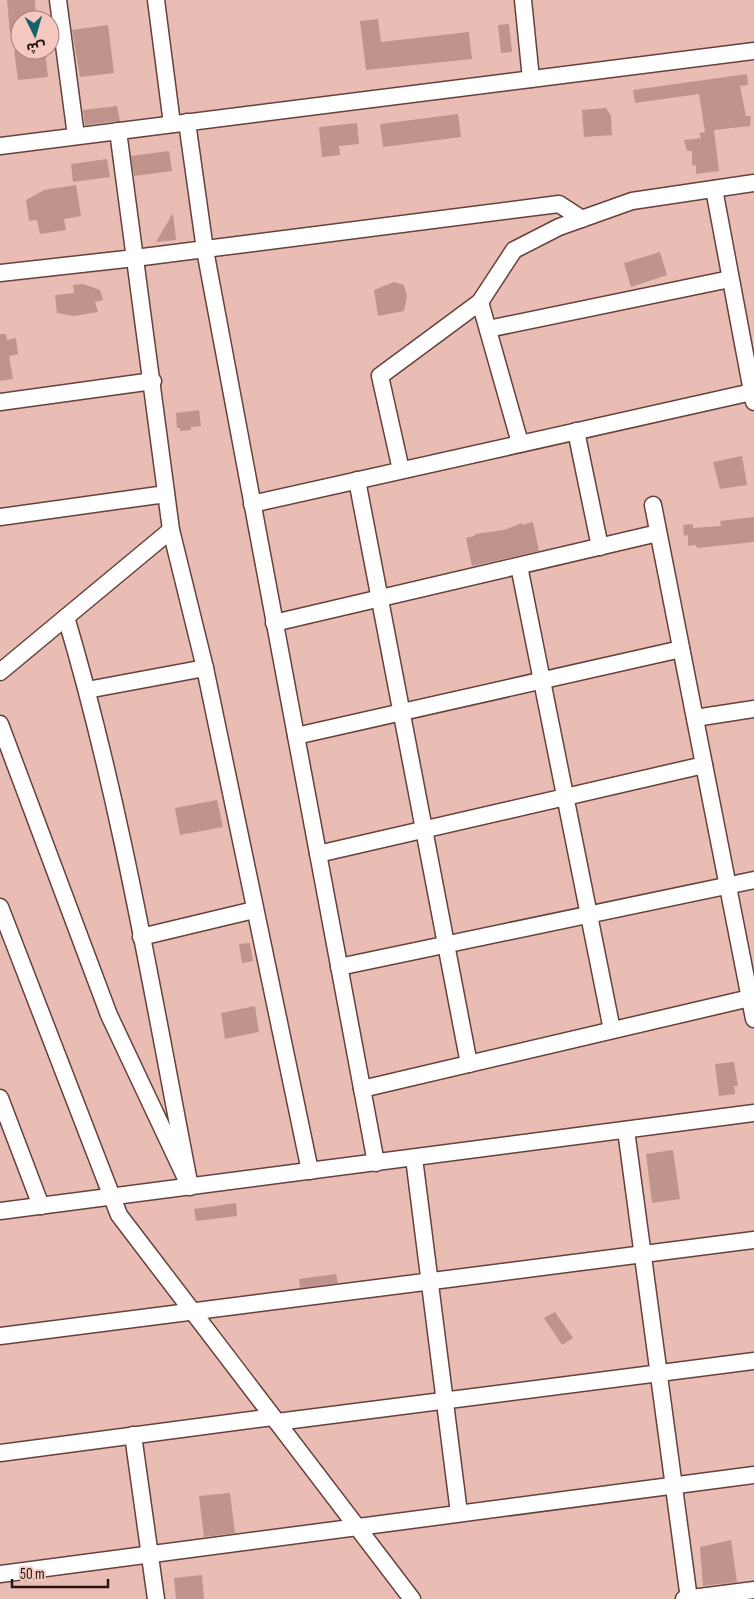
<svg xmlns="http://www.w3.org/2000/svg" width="754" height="1599" viewBox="0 0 754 1599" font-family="'Sofia Sans Condensed','Noto Sans Arabic',sans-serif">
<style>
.building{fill:#bf948c}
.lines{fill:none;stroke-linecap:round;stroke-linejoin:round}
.minor-casing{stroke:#66413b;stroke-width:19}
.minor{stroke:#fff;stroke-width:16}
</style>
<rect width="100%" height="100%" fill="#e9bcb4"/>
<!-- building -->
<g class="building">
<path d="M7,0H35L36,20H20V32L10,33Z"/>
<path d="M378,19L381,42L469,32L472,59L366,70L360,21Z"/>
<path d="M509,24L512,52L501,53L498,25Z"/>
<path d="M108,25L114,73L80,77L72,30Z"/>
<path d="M14,50H45L48,77L18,80Z"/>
<path d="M747,74L748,85L740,86L746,116H751L750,126L714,130L719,171L696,174V165L692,166V151H687L684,140L701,138L699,133L705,132L699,94L635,103L633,90Z"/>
<path d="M117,106L120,121L85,125L83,110Z"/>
<path d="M606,108L611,116L612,135L584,137L582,110Z"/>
<path d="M458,114L461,137L383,147L380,124Z"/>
<path d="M357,123L359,144L339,146L340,155L322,157L319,127Z"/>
<path d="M169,151L172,171L134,176L131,156Z"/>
<path d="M107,159L110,177L73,182L71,164Z"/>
<path d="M76,185L81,216L64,219L66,230L40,234L37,220L29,221L26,200L44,190Z"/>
<path d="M173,213L176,240L156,242Z"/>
<path d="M660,252L667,275L631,287L624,263Z"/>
<path d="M394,282L404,285L407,296L404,311L378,316L374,290Z"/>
<path d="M83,284L100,290L103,300L95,302L98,312L74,316L57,313L55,295L74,293L73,285Z"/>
<path d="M0,334H6L7,340L16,338L18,354L9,356L13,379L0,381Z"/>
<path d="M199,410L201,426L191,427V430L180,431V428H177L176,413Z"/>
<path d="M742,456L747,485L720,489L713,462Z"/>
<path d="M754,517V542L697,548L696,545L688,546V535L684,536L683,525L693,524V528L721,526L720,521Z"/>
<path d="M533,522L539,551L472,566L466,538L474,536L475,534L504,530L522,523V525Z"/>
<path d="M217,800L223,827L180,835L175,808Z"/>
<path d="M250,943L253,961L242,963L239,944Z"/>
<path d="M255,1006L259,1032L225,1039L221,1013Z"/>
<path d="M734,1062L738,1086H734L735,1094L719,1096L715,1064Z"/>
<path d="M673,1150L680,1199L652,1203L646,1154Z"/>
<path d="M236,1203L237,1216L196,1221L194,1209Z"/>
<path d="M336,1274L338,1283L300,1288L299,1279Z"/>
<path d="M555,1312L573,1338L562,1345L544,1318Z"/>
<path d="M230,1493L235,1533L204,1537L199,1496Z"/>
<path d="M731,1540L737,1582L703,1586L700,1547Z"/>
<path d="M202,1575L204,1599H176L174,1578Z"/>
</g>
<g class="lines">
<defs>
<g id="minor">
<path d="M58,0L76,136"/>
<path d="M156,0L172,124"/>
<path d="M523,0L531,79"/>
<path d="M187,122L205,250L376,1163"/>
<path d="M118,131L171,530L205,668L310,1171"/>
<path d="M0,146L754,51"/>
<path d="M714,189L754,402"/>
<path d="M0,273L135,258L559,204L582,219"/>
<path d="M480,302L514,250L559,227L632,201L754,183"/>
<path d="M488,329L730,279"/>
<path d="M0,402L153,381"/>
<path d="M576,431L600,547"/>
<path d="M401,470L380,376L480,302L520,443"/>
<path d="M357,480L469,1064"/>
<path d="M252,504L752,392"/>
<path d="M653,505L754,1019"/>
<path d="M0,517L166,494"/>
<path d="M519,566L612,1030"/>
<path d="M274,623L658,533"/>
<path d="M0,672L171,530"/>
<path d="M87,690L205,668"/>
<path d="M695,718L754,709"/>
<path d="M0,724L109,1015L190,1187C153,997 121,802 66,617"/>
<path d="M296,736L681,649"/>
<path d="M318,854L704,765"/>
<path d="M0,907L119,1215L412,1599"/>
<path d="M141,937L254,910"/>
<path d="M339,967L754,880"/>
<path d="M362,1089L750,998"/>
<path d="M0,1098L41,1206"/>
<path d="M626,1130L689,1599"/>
<path d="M414,1158L459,1513"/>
<path d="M0,1211L754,1113"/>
<path d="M0,1336L754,1240"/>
<path d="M277,1422L754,1361"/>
<path d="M133,1435L156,1599"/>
<path d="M0,1453L273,1417"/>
<path d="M0,1574L754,1475"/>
<path d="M684,1599L754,1590"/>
</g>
</defs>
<!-- minor casing -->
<use href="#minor" class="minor-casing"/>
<!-- minor -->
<use href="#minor" class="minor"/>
</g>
<!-- north arrow -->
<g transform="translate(35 35) rotate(175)"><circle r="24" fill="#f6c9c0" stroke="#a2817a"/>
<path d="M0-4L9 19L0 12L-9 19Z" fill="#16626e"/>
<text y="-8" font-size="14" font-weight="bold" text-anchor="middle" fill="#241512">ش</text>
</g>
<!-- scale -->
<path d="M12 1579v8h96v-8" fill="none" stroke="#241512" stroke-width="2.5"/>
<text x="20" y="1579" font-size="15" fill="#241512" stroke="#f6c9c0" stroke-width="4" paint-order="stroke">50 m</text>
</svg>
